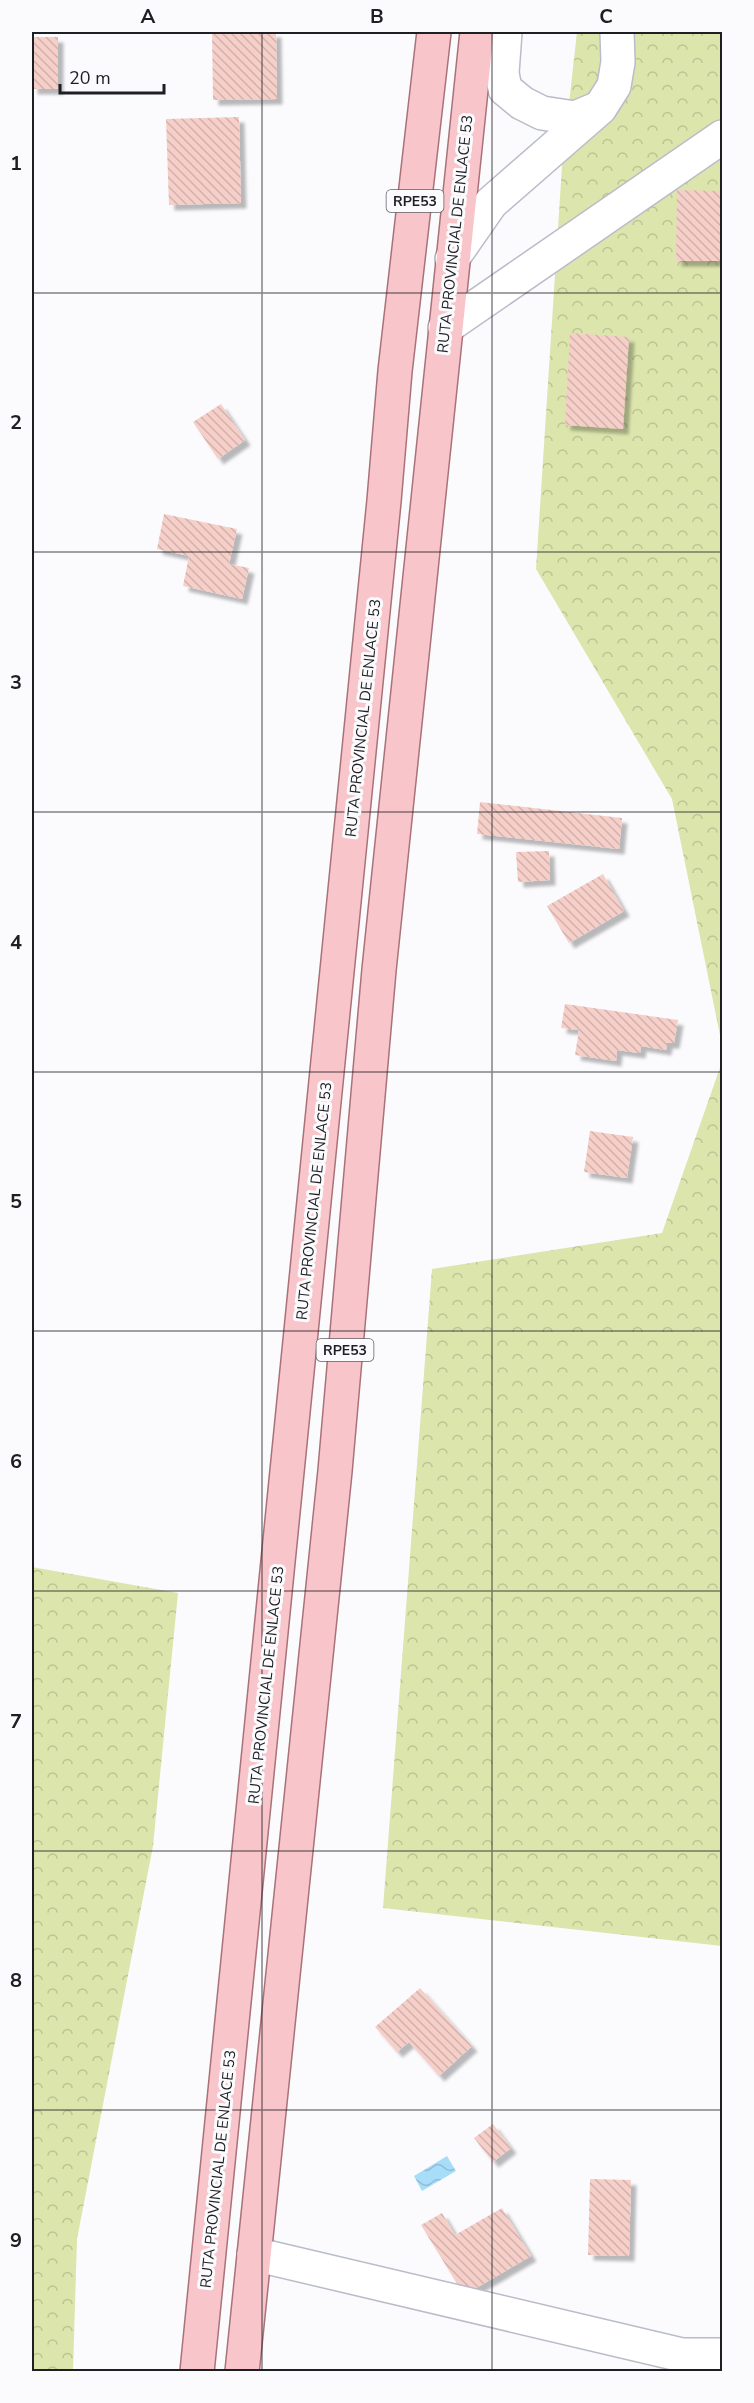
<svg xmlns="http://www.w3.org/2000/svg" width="754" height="2403" viewBox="0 0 754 2403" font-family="'Nunito Sans',sans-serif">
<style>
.forest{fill:url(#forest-crowns)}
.water{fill:url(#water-waves)}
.building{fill:url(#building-back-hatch);filter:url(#shadow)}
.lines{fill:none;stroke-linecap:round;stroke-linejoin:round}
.minor-casing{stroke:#b9bdc9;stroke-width:36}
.major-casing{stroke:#a97279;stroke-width:36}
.minor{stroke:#fff;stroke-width:33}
.major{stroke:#f8c5ca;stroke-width:33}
.grid{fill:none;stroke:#1d1f23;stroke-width:1.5;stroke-opacity:0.55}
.labels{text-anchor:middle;stroke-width:6;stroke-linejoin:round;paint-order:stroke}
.shield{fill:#fbfbfe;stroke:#606165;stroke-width:1.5}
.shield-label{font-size:14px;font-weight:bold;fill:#1d1f23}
.street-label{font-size:15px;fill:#1d1f23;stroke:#fbfbfe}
.neatline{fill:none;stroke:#1d1f23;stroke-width:2}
.grid-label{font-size:20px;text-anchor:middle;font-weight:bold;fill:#1d1f23}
</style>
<defs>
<pattern id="forest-crowns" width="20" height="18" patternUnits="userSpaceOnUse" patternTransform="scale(1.5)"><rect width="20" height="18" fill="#dce5ac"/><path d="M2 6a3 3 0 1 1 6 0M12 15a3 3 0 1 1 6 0" fill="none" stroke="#bcc494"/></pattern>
<pattern id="water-waves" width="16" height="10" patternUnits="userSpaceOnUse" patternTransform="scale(1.5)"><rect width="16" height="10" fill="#a8ddf9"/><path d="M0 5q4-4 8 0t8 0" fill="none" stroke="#90bdd5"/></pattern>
<pattern id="building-back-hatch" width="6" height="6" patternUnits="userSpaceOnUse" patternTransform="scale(1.5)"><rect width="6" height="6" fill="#f6cfc9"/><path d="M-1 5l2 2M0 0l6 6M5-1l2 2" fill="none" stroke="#d2b1ac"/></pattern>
<filter id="shadow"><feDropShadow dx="5.5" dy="5.5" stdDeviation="1.5" flood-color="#0004"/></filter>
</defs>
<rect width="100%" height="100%" fill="#fbfbfe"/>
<!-- forest -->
<g class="forest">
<path d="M577,32H722V1045L672,799L536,569L562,166Z"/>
<path d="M722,1062V1946L383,1908L432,1269L662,1233Z"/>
<path d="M32,1567L178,1593L153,1846L77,2239L73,2371H32Z"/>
</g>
<!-- water -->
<path class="water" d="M447,2156L456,2171L422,2191L414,2176Z"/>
<!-- building -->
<g class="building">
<path d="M212,32H276L277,99L213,100Z"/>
<rect x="32" y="37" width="26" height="52"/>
<path d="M239,117L241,203L169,205L166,119Z"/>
<path d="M677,190L722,191V261H676Z"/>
<path d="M570,333L629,337L623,429L565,425Z"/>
<path d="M221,404L245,440L218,459L193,422Z"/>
<path d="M164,514L237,529L229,564L249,568L242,599L183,586L189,556L157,549Z"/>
<path d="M480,802L622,818L619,849L477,834Z"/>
<path d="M549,851L550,880L518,882L516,852Z"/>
<path d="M603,874L624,911L569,943L547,906Z"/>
<path d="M565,1004L678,1020L674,1043H667L666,1050L641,1046L640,1053L617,1050L616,1061L575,1055L579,1030L561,1028Z"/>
<path d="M590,1131L633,1137L627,1178L584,1172Z"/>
<path d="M420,1988L472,2046L439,2076L409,2042L397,2052L375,2027Z"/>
<path d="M493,2124L511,2148L493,2162L474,2138Z"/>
<path d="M590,2179L631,2180L629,2256L588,2255Z"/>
<path d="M502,2208L531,2256L464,2295L421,2225L442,2213L455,2235Z"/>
</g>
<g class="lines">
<defs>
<g id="minor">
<path d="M505,32L502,73L505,89L522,103L542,113L575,118L599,108"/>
<path d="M452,259L491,203L600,108L614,86L618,62L617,32"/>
<path d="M445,328L722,137"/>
<path d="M254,2254L682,2355H722"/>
</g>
<g id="major">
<path d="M197,2372L384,501L395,371L434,32"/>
<path d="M242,2372L335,1471L379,970L477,32"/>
</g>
</defs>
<!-- minor casing -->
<use href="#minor" class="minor-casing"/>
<!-- major casing -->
<use href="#major" class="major-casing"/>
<!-- minor -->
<use href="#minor" class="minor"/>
<!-- major -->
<use href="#major" class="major"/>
</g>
<!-- grid -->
<path class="grid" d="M262,32V2372M492,32V2372M32,293H722M32,552H722M32,812H722M32,1072H722M32,1331H722M32,1591H722M32,1851H722M32,2110H722"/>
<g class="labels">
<!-- shield labels -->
<g class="shield">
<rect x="386.5" y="190" width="57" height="22" rx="4.5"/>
<rect x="316.5" y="1339" width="57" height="22" rx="4.5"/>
</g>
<g class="shield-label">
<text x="415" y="206">RPE53</text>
<text x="345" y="1355">RPE53</text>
</g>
<!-- street labels -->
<g class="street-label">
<text transform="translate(455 234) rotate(-84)" y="5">RUTA PROVINCIAL DE ENLACE 53</text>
<text transform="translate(363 718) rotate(-84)" y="5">RUTA PROVINCIAL DE ENLACE 53</text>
<text transform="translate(314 1201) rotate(-84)" y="5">RUTA PROVINCIAL DE ENLACE 53</text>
<text transform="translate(266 1685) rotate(-84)" y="5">RUTA PROVINCIAL DE ENLACE 53</text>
<text transform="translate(218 2169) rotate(-84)" y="5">RUTA PROVINCIAL DE ENLACE 53</text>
</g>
</g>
<!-- border -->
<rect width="754" height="2403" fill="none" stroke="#fbfbfe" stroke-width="66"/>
<!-- scale -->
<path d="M60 84v9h104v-9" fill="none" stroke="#1d1f23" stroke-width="3"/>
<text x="69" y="84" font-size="18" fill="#1d1f23" stroke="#fbfbfe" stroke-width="4.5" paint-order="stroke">20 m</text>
<rect x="33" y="33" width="688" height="2337" class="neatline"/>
<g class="grid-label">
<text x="148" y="23">A</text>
<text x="377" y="23">B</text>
<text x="606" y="23">C</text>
<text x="16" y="170">1</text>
<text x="16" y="429">2</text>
<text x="16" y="689">3</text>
<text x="16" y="949">4</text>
<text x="16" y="1208">5</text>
<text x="16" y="1468">6</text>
<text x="16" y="1728">7</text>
<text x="16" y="1987">8</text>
<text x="16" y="2247">9</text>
</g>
</svg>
